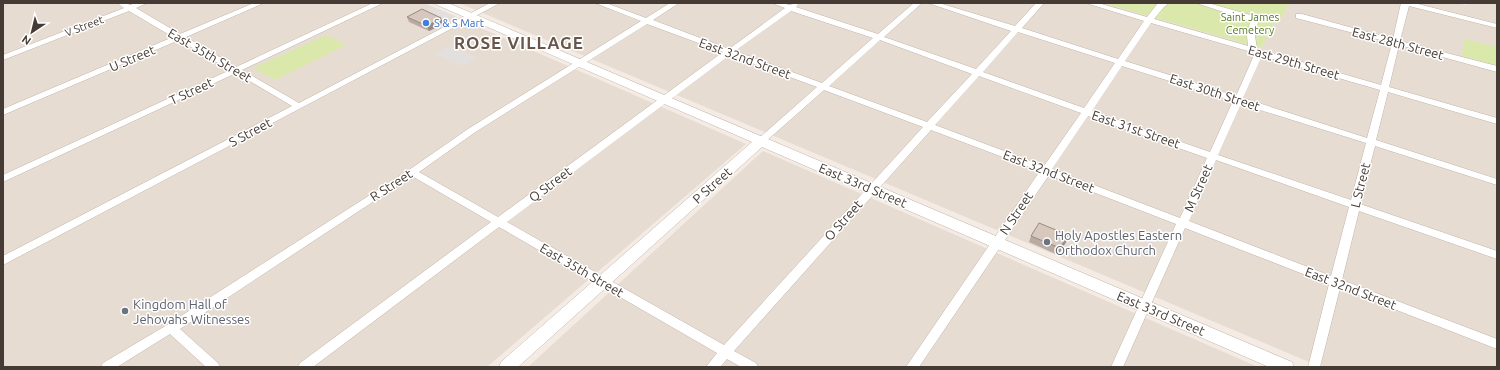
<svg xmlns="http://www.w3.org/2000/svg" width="1500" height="370" viewBox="0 0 1500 370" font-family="Ubuntu,sans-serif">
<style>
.residential{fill:#e7dcd2}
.green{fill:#dae9ab}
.parking{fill:#e3dfdd}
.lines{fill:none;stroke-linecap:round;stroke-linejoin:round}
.minor-casing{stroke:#c2b4a9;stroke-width:1}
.tertiary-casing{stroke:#c2b4a9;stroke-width:1}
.minor{fill:#fff;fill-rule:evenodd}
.tertiary{fill:#fff;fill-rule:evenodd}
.wall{fill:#baaba2}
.shaded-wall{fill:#978b84}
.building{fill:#d8c7bc;stroke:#978b84}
.shop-dot{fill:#3f7fe0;stroke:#fff;stroke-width:1.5}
.worship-dot{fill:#6b7280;stroke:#fff;stroke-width:1.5}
.labels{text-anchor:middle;stroke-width:3;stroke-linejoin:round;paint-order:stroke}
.far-park-label{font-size:11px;fill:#567925;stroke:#fff}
.far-shop-label{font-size:11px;fill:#366cbe;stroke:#fff;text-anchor:start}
.far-street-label{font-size:11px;fill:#453b34;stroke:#fff}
.street-label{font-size:13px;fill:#453b34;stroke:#fff}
.worship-label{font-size:13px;fill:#5b616d;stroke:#fff;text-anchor:start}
.district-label{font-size:17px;font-weight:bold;letter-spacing:1px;fill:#69564b;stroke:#fff}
</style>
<rect width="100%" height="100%" fill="#f3ebe4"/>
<!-- residential -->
<g class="residential">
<path d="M3,3H424L746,144L487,367H3Z"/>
<path d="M459,3H1103L1261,48L1276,19L1283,16L1289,3H1458L1465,5L1470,3H1497V367H1321Z"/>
<path d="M763,151L1258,367H528Z"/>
</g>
<!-- green -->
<g class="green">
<path d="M1103,3H1289L1283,16L1276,19L1261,48Z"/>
<path d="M326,35L346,45L275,80L253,68Z"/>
<path d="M1464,39L1497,47V66L1462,56Z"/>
</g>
<!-- parking -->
<g class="parking">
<path d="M433,7L457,17L444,24L420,14Z"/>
<path d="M449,46L477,58L463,66L435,54Z"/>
</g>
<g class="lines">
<defs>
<g id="minor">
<path d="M117,3H126L130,5L136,3H147L136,8L180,34L254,3H264L186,37L236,67L373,3H383L242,70L299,103L490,3H500L3,265V256L292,106L236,73L3,182V175L230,70L179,40L3,115V109L173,37L129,11L3,60V55L124,8Z"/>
<path d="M595,3H606L646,18L670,3H679L653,20L729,49L785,8L772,3H783L789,5L797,3L798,5L796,7L878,34L914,3H922L884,37L976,69L1011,31L928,3H939L1015,26L1036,3H1044L1022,28L1118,59L1144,21L1086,3H1098L1147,17L1158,3H1169L1164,7L1154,19L1248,46L1247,36L1250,22L1248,20L1196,3H1208L1254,16L1258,22L1255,36L1257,49L1381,85L1392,43L1296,18V14H1302L1393,39L1401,3H1414L1497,24V28L1409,6L1400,41L1497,66V72L1399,45L1389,87L1497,118V124L1388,92L1376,140L1497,179V185L1375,146L1360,204L1497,251V259L1359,211L1342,280L1497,339V349L1340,288L1320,367H1308L1329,284L1185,228L1123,367H1111L1176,224L1049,175L919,367H906L1040,171L931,130L734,351L756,363L758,367H741L727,359L720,367H706L717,353L499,227L313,367H298L300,363L491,222L412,176L180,329L218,363L220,367H206L170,334L117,367H101L103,363L167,325L409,170L468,129L641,21ZM791,11L873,38L822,83L735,51ZM1151,23L1255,53L1236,96L1125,61ZM647,24L723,52L498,217L419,172L474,133ZM1018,32L1115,63L1084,108L983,72ZM880,40L972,74L927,122L829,86ZM730,55L817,87L758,139L756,141L758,143H764L824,90L923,127L724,345L507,222ZM1262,56L1380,90L1367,138L1243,98ZM1122,66L1233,101L1210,152L1092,111ZM979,76L1081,113L1044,166L935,125ZM1241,104L1366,143L1351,200L1218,155ZM1088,116L1207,158L1180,218L1052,169ZM1216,160L1349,207L1331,276L1189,221Z"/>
</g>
<path id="tertiary" d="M435,3H448L1292,362L1294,367H1269L762,147L518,367H499L501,362L752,142L437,5Z"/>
</defs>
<!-- minor casing -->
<use href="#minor" class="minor-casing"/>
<!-- tertiary casing -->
<use href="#tertiary" class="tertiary-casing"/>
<!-- minor -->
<use href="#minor" class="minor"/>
<!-- tertiary -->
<use href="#tertiary" class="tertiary"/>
</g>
<!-- wall -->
<g class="wall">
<path d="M407,17L441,18L443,24L429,31L409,22Z"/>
<path d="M1031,236L1066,242L1058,255L1029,242Z"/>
</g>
<!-- shaded-wall -->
<g class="shaded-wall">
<path d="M441,18L443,24L429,31L427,26Z"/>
<path d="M1068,235L1066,242L1058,255L1060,248Z"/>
</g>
<!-- building -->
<g class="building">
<path d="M422,9L441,18L427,26L407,17Z"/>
<path d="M1039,223L1068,235L1060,248L1031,236Z"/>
</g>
<!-- markers -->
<circle class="shop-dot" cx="426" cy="23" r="4"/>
<g class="worship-dot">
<circle cx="1047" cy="242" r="4"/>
<circle cx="125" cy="311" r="4"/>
</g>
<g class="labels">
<!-- far-park labels -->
<g class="far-park-label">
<text x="1250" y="21">Saint James<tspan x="1250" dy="13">Cemetery</tspan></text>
</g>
<!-- far-shop labels -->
<g class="far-shop-label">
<text x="434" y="27">S &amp; S Mart</text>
</g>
<!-- far-street labels -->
<g class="far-street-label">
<text transform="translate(84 26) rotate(-21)" y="4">V Street</text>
</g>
<!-- street labels -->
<g class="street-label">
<text transform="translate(1398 43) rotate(15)" y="5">East 28th Street</text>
<text transform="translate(210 55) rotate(30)" y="5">East 35th Street</text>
<text transform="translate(132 58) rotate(-23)" y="5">U Street</text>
<text transform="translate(745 58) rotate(20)" y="5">East 32nd Street</text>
<text transform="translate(1294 62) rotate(16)" y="5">East 29th Street</text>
<text transform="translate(191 91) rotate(-25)" y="5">T Street</text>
<text transform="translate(1215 92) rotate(18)" y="5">East 30th Street</text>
<text transform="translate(1136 129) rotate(19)" y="5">East 31st Street</text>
<text transform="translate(250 132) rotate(-28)" y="5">S Street</text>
<text transform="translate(1049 171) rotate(21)" y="5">East 32nd Street</text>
<text transform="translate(550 184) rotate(-37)" y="5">Q Street</text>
<text transform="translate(391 185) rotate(-33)" y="5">R Street</text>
<text transform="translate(712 185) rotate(-42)" y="5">P Street</text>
<text transform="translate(863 185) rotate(23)" y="5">East 33rd Street</text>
<text transform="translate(1360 185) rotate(-76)" y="5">L Street</text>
<text transform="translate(1198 188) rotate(-66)" y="5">M Street</text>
<text transform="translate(1016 213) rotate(-56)" y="5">N Street</text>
<text transform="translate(843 220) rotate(-48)" y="5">O Street</text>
<text transform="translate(582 270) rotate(30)" y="5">East 35th Street</text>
<text transform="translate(1351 288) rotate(21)" y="5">East 32nd Street</text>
<text transform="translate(1161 313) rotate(23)" y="5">East 33rd Street</text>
</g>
<!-- worship labels -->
<g class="worship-label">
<text x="1055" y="240">Holy Apostles Eastern<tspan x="1055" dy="15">Orthodox Church</tspan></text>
<text x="133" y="309">Kingdom Hall of<tspan x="133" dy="15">Jehovahs Witnesses</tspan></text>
</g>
<!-- district labels -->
<g class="district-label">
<text x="519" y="49">ROSE VILLAGE</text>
</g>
</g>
<!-- border -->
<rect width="1500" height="370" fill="none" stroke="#453b34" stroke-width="8"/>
<!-- north arrow -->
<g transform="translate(32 32) rotate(215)" stroke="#ffffff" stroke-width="3" paint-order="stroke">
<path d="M0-3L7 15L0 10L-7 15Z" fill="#453b34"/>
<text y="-6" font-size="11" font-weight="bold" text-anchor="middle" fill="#453b34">N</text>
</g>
</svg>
